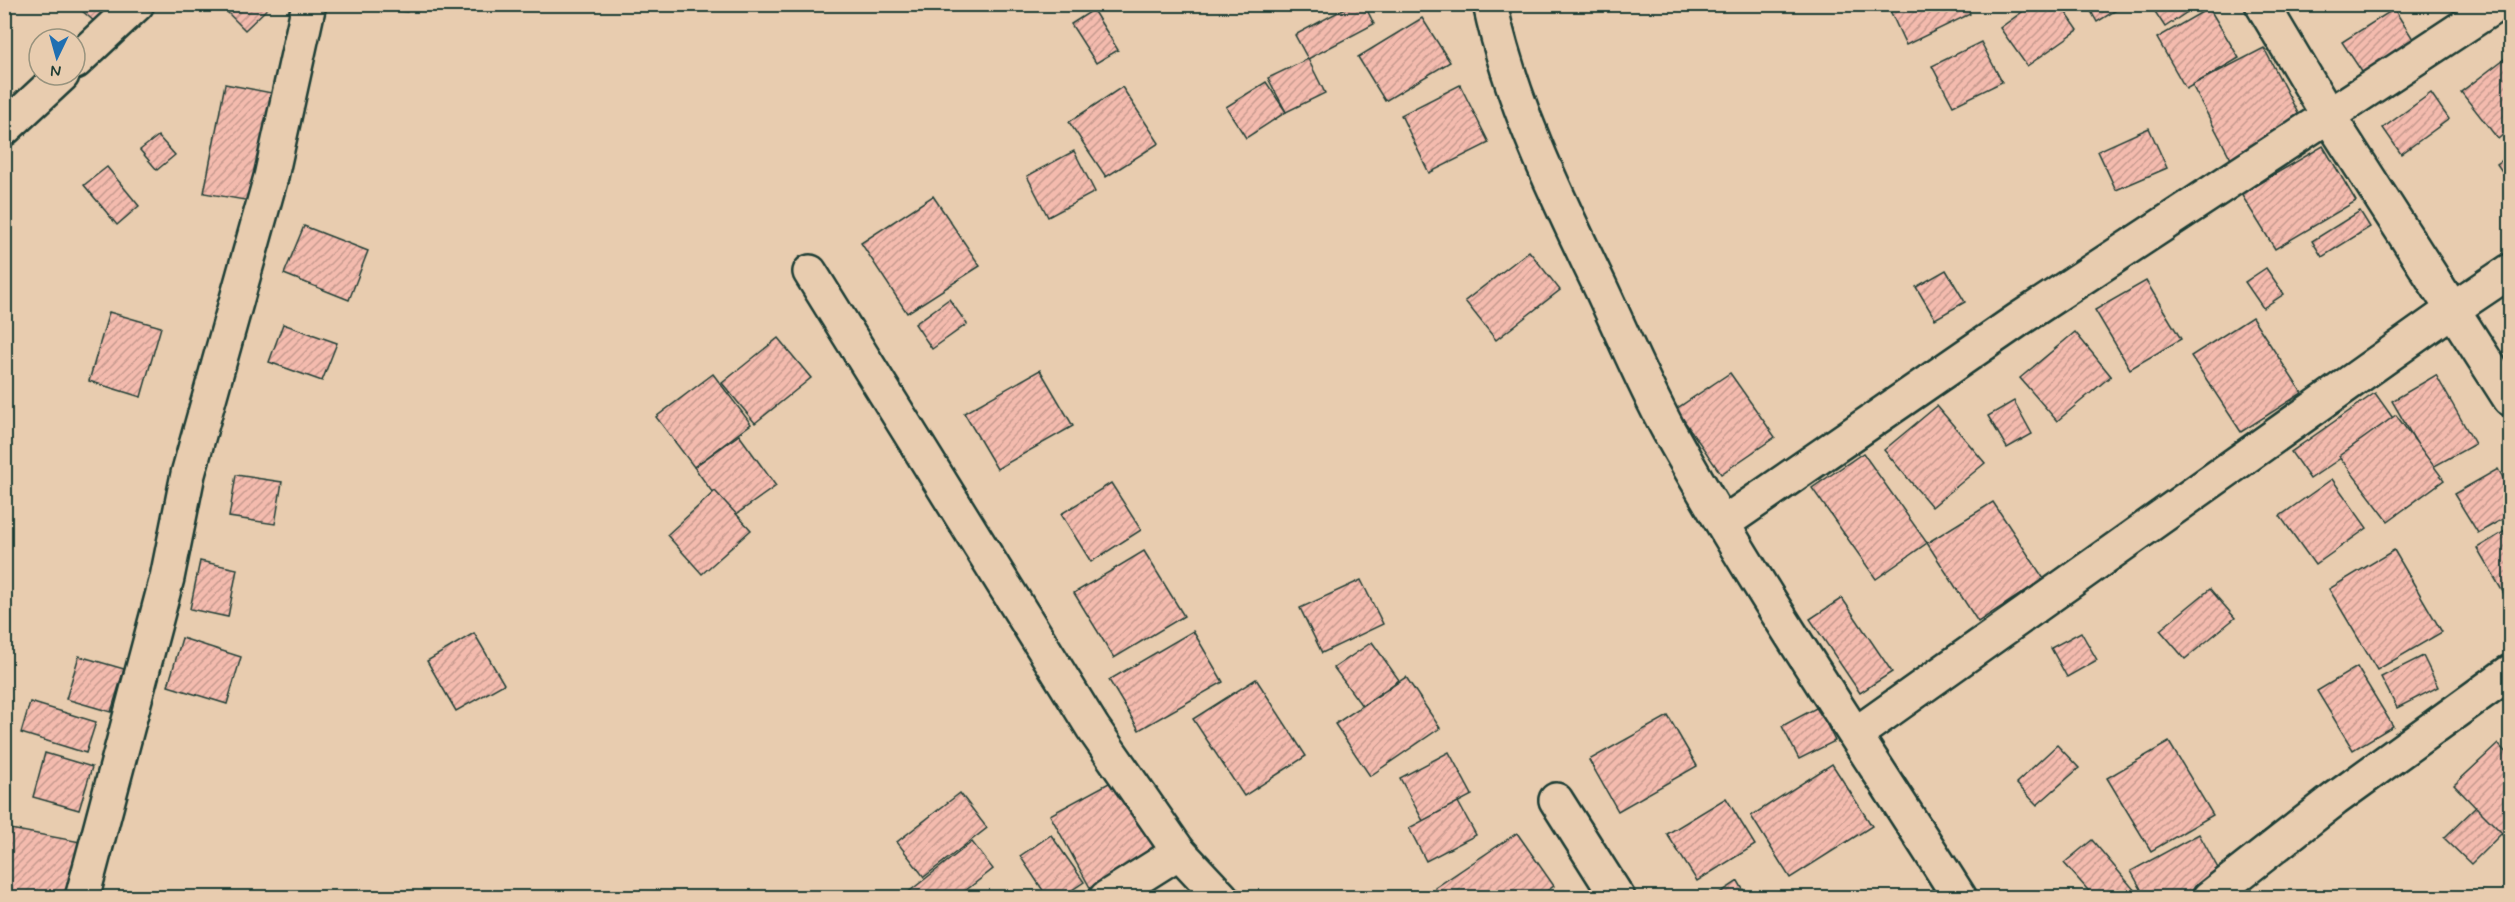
<svg xmlns="http://www.w3.org/2000/svg" width="2515" height="902" viewBox="0 0 2515 902" font-family="Mynerve,sans-serif">
<style>
.building{fill:url(#building-hatch);stroke:#1f3d34;stroke-width:1.5}
.lines{fill:none;stroke-linecap:round;stroke-linejoin:round}
.street-casing{stroke:#1f3d34;stroke-width:38}
.secondary-casing{stroke:#1f3d34;stroke-width:38}
.street{stroke:#e8ccaf;stroke-width:33}
.secondary{stroke:#e8ccaf;stroke-width:33}
</style>
<defs>
<pattern id="building-hatch" width="6" height="6" patternUnits="userSpaceOnUse" patternTransform="scale(1.5)"><rect width="6" height="6" fill="#f4bbae"/><path d="M-1 1l2-2M0 6l6-6M5 7l2-2" fill="none" stroke="#c5998e"/></pattern>
</defs>
<rect width="100%" height="100%" fill="#e8ccaf"/>
<filter id="ink" filterUnits="userSpaceOnUse"><feTurbulence type="fractalNoise" baseFrequency=".0167" numOctaves="2"/><feDisplacementMap in="SourceGraphic" scale="12" xChannelSelector="R" yChannelSelector="G"/><feConvolveMatrix kernelMatrix="1 2 1 2 8 2 1 2 1" color-interpolation-filters="sRGB"/></filter>
<g filter="url(#ink)">
<!-- building -->
<g class="building">
<path d="M74,4H109L95,22Z"/>
<path d="M224,4H271V5L245,30L222,7Z"/>
<path d="M374,4H408L407,12L373,9Z"/>
<path d="M1353,4H1364L1374,24L1308,59L1295,35Z"/>
<path d="M1887,4H1965L1970,14L1906,45Z"/>
<path d="M2033,4H2060L2078,30L2027,66L2000,28Z"/>
<path d="M2087,4H2126L2097,22Z"/>
<path d="M2150,4H2199L2165,27Z"/>
<path d="M2209,8L2239,58L2186,89L2157,38Z"/>
<path d="M2394,9L2415,42L2364,75L2342,42Z"/>
<path d="M1093,10L1118,50L1096,63L1071,24Z"/>
<path d="M1422,18L1450,62L1385,101L1358,57Z"/>
<path d="M1981,42L2002,82L1953,106L1932,66Z"/>
<path d="M2264,48L2304,125L2232,161L2192,85Z"/>
<path d="M2508,56L2510,59V129L2498,139L2461,92Z"/>
<path d="M1308,59L1325,93L1286,112L1268,78Z"/>
<path d="M1266,82L1286,112L1246,138L1226,107Z"/>
<path d="M225,84L277,94L256,202L204,193Z"/>
<path d="M1460,85L1489,143L1429,173L1401,115Z"/>
<path d="M1122,87L1159,143L1106,177L1069,122Z"/>
<path d="M2431,93L2449,119L2401,154L2383,128Z"/>
<path d="M2149,128L2167,168L2116,190L2098,151Z"/>
<path d="M158,136L175,155L157,170L140,150Z"/>
<path d="M2323,146L2356,201L2275,249L2241,194Z"/>
<path d="M1074,151L1095,192L1048,217L1027,176Z"/>
<path d="M2510,155V183L2497,164Z"/>
<path d="M107,167L139,206L117,225L84,185Z"/>
<path d="M933,196L980,266L907,313L861,243Z"/>
<path d="M2360,211L2370,227L2322,257L2312,241Z"/>
<path d="M304,226L368,251L349,300L284,274Z"/>
<path d="M1529,251L1560,290L1496,340L1465,301Z"/>
<path d="M2266,268L2284,294L2263,308L2245,282Z"/>
<path d="M1946,270L1965,302L1935,319L1916,287Z"/>
<path d="M2146,281L2181,339L2130,369L2095,310Z"/>
<path d="M949,299L967,324L932,349L915,324Z"/>
<path d="M109,312L161,327L141,397L89,381Z"/>
<path d="M2252,317L2302,393L2241,432L2191,356Z"/>
<path d="M283,324L337,343L322,381L269,362Z"/>
<path d="M2075,332L2111,376L2057,421L2020,378Z"/>
<path d="M778,338L811,378L755,423L722,383Z"/>
<path d="M1040,370L1073,426L997,469L964,413Z"/>
<path d="M1730,373L1775,437L1721,474L1676,409Z"/>
<path d="M713,374L751,424L694,467L656,417Z"/>
<path d="M2436,375L2475,444L2431,468L2392,401Z"/>
<path d="M2375,393L2395,421L2310,479L2291,452Z"/>
<path d="M2014,401L2032,434L2007,448L1988,416Z"/>
<path d="M1937,406L1985,463L1932,507L1884,450Z"/>
<path d="M2396,415L2444,480L2388,521L2339,456Z"/>
<path d="M739,435L776,486L731,518L694,467Z"/>
<path d="M1863,453L1927,543L1876,579L1812,488Z"/>
<path d="M2498,469L2510,490V515L2478,533L2454,494Z"/>
<path d="M236,475L282,482L275,524L229,517Z"/>
<path d="M2332,479L2367,528L2315,565L2280,516Z"/>
<path d="M1111,483L1141,530L1091,562L1061,514Z"/>
<path d="M715,491L751,530L702,574L667,535Z"/>
<path d="M1993,502L2044,579L1978,622L1927,543Z"/>
<path d="M2510,528V604L2477,548Z"/>
<path d="M2394,550L2442,632L2377,670L2329,589Z"/>
<path d="M1144,551L1184,616L1114,658L1074,593Z"/>
<path d="M200,561L237,569L228,617L190,609Z"/>
<path d="M1361,580L1383,624L1322,653L1300,608Z"/>
<path d="M2210,589L2235,618L2185,659L2160,630Z"/>
<path d="M1842,598L1892,672L1860,693L1810,619Z"/>
<path d="M1193,631L1223,682L1139,730L1109,680Z"/>
<path d="M2081,632L2097,660L2067,677L2051,648Z"/>
<path d="M474,633L504,684L456,711L427,661Z"/>
<path d="M182,638L241,657L227,704L168,686Z"/>
<path d="M1372,642L1399,680L1362,706L1334,668Z"/>
<path d="M79,656L124,669L111,712L66,699Z"/>
<path d="M2423,656L2438,687L2397,708L2381,677Z"/>
<path d="M2357,667L2393,726L2353,750L2317,691Z"/>
<path d="M1406,677L1440,728L1370,776L1335,724Z"/>
<path d="M1256,679L1306,756L1244,796L1193,719Z"/>
<path d="M30,702L96,722L86,753L21,733Z"/>
<path d="M1818,707L1835,741L1799,759L1782,726Z"/>
<path d="M1668,716L1697,766L1618,811L1589,760Z"/>
<path d="M2169,742L2213,815L2151,851L2107,778Z"/>
<path d="M2498,744L2510,757V843L2454,785Z"/>
<path d="M2057,745L2079,768L2037,805L2016,783Z"/>
<path d="M1449,752L1472,795L1423,821L1400,778Z"/>
<path d="M45,753L92,767L79,810L33,797Z"/>
<path d="M1832,764L1872,826L1790,878L1751,816Z"/>
<path d="M1120,777L1163,856L1093,893L1050,815Z"/>
<path d="M960,793L987,828L924,877L897,842Z"/>
<path d="M1726,798L1755,845L1697,881L1667,834Z"/>
<path d="M1458,802L1476,835L1426,861L1409,828Z"/>
<path d="M2476,807L2502,833L2471,864L2444,838Z"/>
<path d="M5,828L86,843L77,898H38L4,892Z"/>
<path d="M1517,833L1554,886L1536,898H1441L1435,888Z"/>
<path d="M2199,834L2225,881L2194,898H2146L2131,871Z"/>
<path d="M1051,835L1084,882L1060,898H1048L1020,856Z"/>
<path d="M2092,840L2141,898H2095L2064,863Z"/>
<path d="M972,842L993,869L956,898H901Z"/>
<path d="M1738,881L1748,898H1712Z"/>
</g>
<g class="lines">
<defs>
<g id="street">
<path d="M1490,4C1511,102 1556,195 1599,284C1622,333 1643,383 1669,431C1758,591 1862,743 1960,898"/>
<path d="M2262,4L2328,115L2510,399"/>
<path d="M75,62L137,4"/>
<path d="M4,129L62,75"/>
<path d="M810,272L1093,728L1179,852L1222,898"/>
<path d="M1724,523L2018,320L2498,4"/>
<path d="M1856,734L2452,310L2510,271"/>
<path d="M1556,800L1618,898"/>
<path d="M82,898L167,578L188,474L271,177L309,4"/>
<path d="M1106,898L1179,852"/>
</g>
<path id="secondary" d="M2209,898L2335,799L2510,672"/>
</defs>
<!-- street casing -->
<use href="#street" class="street-casing"/>
<!-- secondary casing -->
<use href="#secondary" class="secondary-casing"/>
<!-- street -->
<use href="#street" class="street"/>
<!-- secondary -->
<use href="#secondary" class="secondary"/>
</g>
</g>
<!-- margin -->
<rect width="2515" height="902" fill="none" stroke="#e8ccaf" stroke-width="24"/>
<rect x="12" y="12" width="2491" height="878" fill="none" stroke="#1f3d34" stroke-width="2" filter="url(#ink)"/>
<!-- north arrow -->
<g transform="translate(57 57) rotate(185)"><circle r="28" fill="#e8ccaf" stroke="#98937e" stroke-width="1.5"/>
<path d="M0-4.5L10 22L0 15L-10 22Z" fill="#1f6fb2"/>
<text y="-9" font-size="16" font-weight="bold" text-anchor="middle" fill="#1f3d34">N</text>
</g>
</svg>
